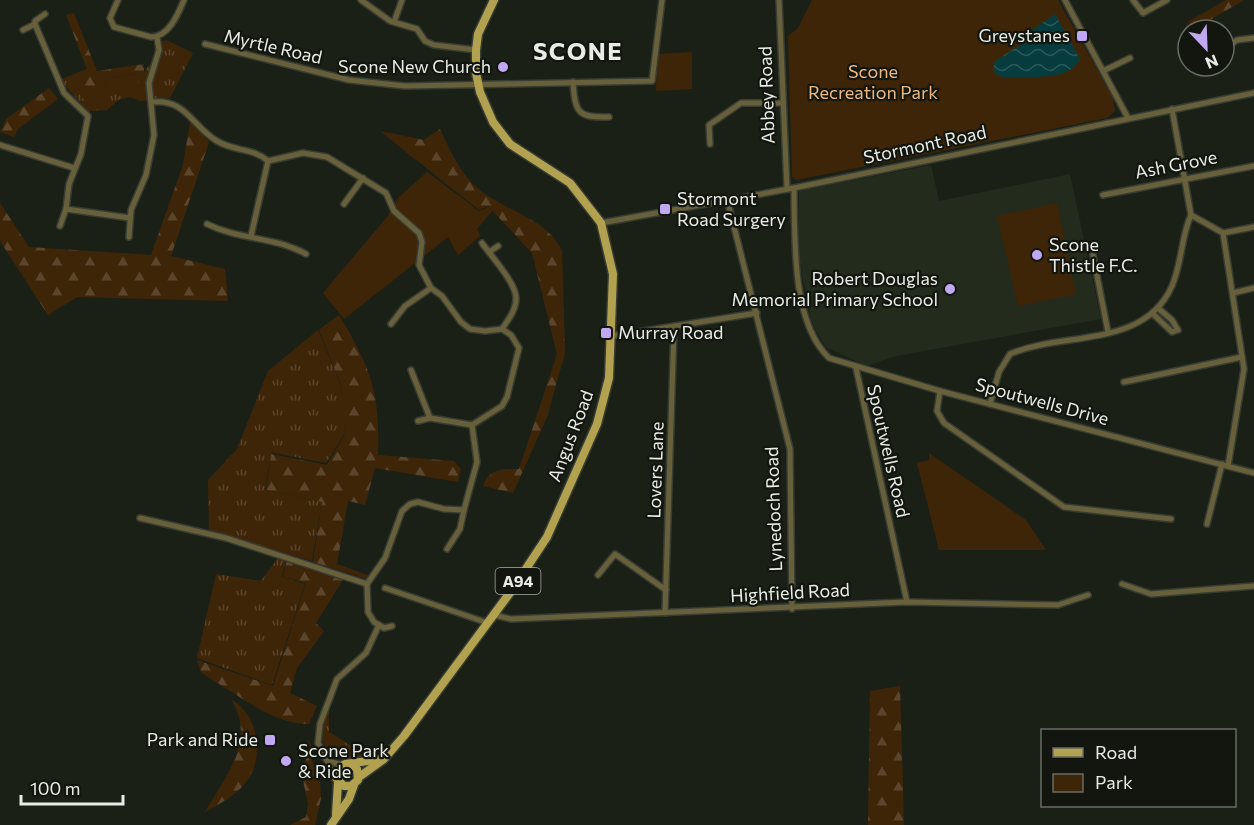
<svg xmlns="http://www.w3.org/2000/svg" width="1254" height="825" viewBox="0 0 1254 825" font-family="Commissioner,sans-serif">
<style>
.built{fill:#232b1d}
.grass{fill:url(#grass-tufts)}
.forest{fill:url(#forest-firs)}
.green{fill:#3f2508}
.water{fill:url(#water-waves)}
.lines{fill:none;stroke-linecap:round;stroke-linejoin:round}
.minor-casing{stroke:#383d34;stroke-width:8}
.primary-casing{stroke:#383d34;stroke-width:11}
.minor{stroke:#67603a;stroke-width:5}
.primary{stroke:#b2a24f;stroke-width:8}
.poi-dot{fill:#c0a8f3;stroke:#12160e;stroke-width:2}
.labels{text-anchor:middle;stroke-width:4.5;stroke-linejoin:round;paint-order:stroke}
.shield{fill:#12160e;stroke:#a8aca5;stroke-width:1.5}
.shield-label{font-size:16px;font-weight:bold;fill:#e9ece6}
.poi-label{font-size:18px;fill:#e9ece6;stroke:#12160e;text-anchor:end}
.street-label{font-size:18px;fill:#e9ece6;stroke:#12160e}
.park-label{font-size:18px;fill:#eeb781;stroke:#12160e}
.district-label{font-size:24px;font-weight:bold;letter-spacing:1.5px;fill:#e9ece6;stroke:#12160e}
</style>
<defs>
<pattern id="grass-tufts" width="24" height="20" patternUnits="userSpaceOnUse" patternTransform="scale(1.5)"><rect width="24" height="20" fill="#3f2508"/><path d="M3 7l-1-3M5 7V3M7 7l1-3M15 17l-1-3M17 17v-4M19 17l1-3" fill="none" stroke="#5b452c"/></pattern>
<pattern id="forest-firs" width="22" height="20" patternUnits="userSpaceOnUse" patternTransform="scale(1.5)"><rect width="22" height="20" fill="#3f2508"/><path d="M5 1l3.5 6h-7zM16 11l3.5 6h-7z" fill="#5b452c"/></pattern>
<pattern id="water-waves" width="16" height="10" patternUnits="userSpaceOnUse" patternTransform="scale(1.5)"><rect width="16" height="10" fill="#073c3e"/><path d="M0 5q4-4 8 0t8 0" fill="none" stroke="#2b585a"/></pattern>
</defs>
<rect width="100%" height="100%" fill="#1b2017"/>
<!-- built -->
<path class="built" d="M931,165L939,201L1070,174L1101,319L896,356L866,366L826,347L812,324L799,259V191Z"/>
<!-- grass -->
<g class="grass">
<path d="M166,40L193,53L170,98L141,101L130,97L118,100L107,110L88,111L60,80L64,78L84,99L106,92L105,79L144,72L149,65L159,64L162,55L161,42Z"/>
<path d="M318,330L341,386L345,433L326,463L271,452L265,490L322,502L312,561L209,531L208,480L237,449L268,371Z"/>
<path d="M278,558L286,560L282,577L305,584L272,685L197,658L216,574L261,581Z"/>
<path d="M329,710V732L365,755L364,758L336,759L324,748L322,729Z"/>
</g>
<!-- forest -->
<g class="forest">
<path d="M1226,0H1244L1193,30H1188V33L1184,32L1189,21Z"/>
<path d="M74,13L97,71L144,64V72L105,79L106,92L84,99L64,78L87,69L66,15Z"/>
<path d="M49,88L58,99L18,129L14,137L0,132L6,119Z"/>
<path d="M190,122L209,142L171,256L225,269L228,301L77,297L48,315L0,241V203L29,247L151,255L183,165Z"/>
<path d="M440,129C452,155 463,180 488,196C513,213 549,221 562,251L565,353L547,417L513,493L483,486C489,468 504,469 519,469L557,354L532,253L488,206L479,210L380,131L424,140Z"/>
<path d="M339,315C371,369 380,391 378,455L454,461L461,469L458,482L375,468L365,505L348,501L337,564L368,575L367,579L313,562L322,502L266,490L271,454L327,465L345,434L341,385L319,330Z"/>
<path d="M287,560L344,578L316,623L324,631L297,668L290,693L317,706L309,724C272,724 239,695 208,677L201,672L197,660L273,686L306,583L283,577Z"/>
<path d="M900,686L904,825H868L870,691Z"/>
<path d="M231,699C245,708 253,720 256,737C262,777 238,795 205,812C226,775 257,741 231,699Z"/>
<path d="M308,740L312,748L311,758L320,782L321,798L315,825H290L306,817L308,803L303,781Z"/>
</g>
<!-- green -->
<g class="green">
<path d="M812,0H1058L1113,98L1115,111L1107,118L796,180L792,176L788,36L798,28Z"/>
<path d="M692,52V89L656,91L657,54Z"/>
<path d="M137,74L139,89L117,93L112,78Z"/>
<path d="M427,172L479,211L488,207L492,211L477,229L480,236L458,255L448,237L344,319L323,293L387,217L398,198Z"/>
<path d="M1057,203L1076,294L1018,306L997,216Z"/>
<path d="M929,453L1026,520L1046,550H939L917,463L929,460Z"/>
</g>
<!-- water -->
<path class="water" d="M1055,14L1080,59C1069,83 1026,75 1005,78L997,75L993,70L995,61L1023,43L1028,33Z"/>
<g class="lines">
<defs>
<g id="minor">
<path d="M118,0L110,18L114,27L151,37C169,37 178,14 184,0"/>
<path d="M361,0L390,21L417,29L425,41L434,45L476,50"/>
<path d="M779,0L787,189"/>
<path d="M1065,0L1128,118"/>
<path d="M1133,0L1143,13L1167,0"/>
<path d="M394,22L402,0"/>
<path d="M35,24L64,93L88,116L81,154L69,184L66,209"/>
<path d="M23,30L35,24V21L45,14"/>
<path d="M205,44L349,80L405,86L652,81L662,0"/>
<path d="M1224,49L1237,40L1254,38"/>
<path d="M1103,71L1130,58"/>
<path d="M573,82C575,113 578,118 609,117"/>
<path d="M153,102C186,99 192,126 217,141C235,152 252,147 268,161L303,153L327,157L386,193L394,211L419,233L422,242L419,265L431,288L442,296L461,322L470,329L485,331L502,329L511,335L519,348L507,397L502,406L472,425L477,462L464,510L444,509L418,502L410,504L402,511L385,558L367,584L368,612L374,622L379,625L366,653L337,679L320,724L318,743L336,778"/>
<path d="M1172,109L1191,215L1223,233L1244,369L1228,466"/>
<path d="M710,144L709,125L741,103H783"/>
<path d="M0,145L74,168"/>
<path d="M794,188C795,238 791,322 829,358L940,391L1254,473"/>
<path d="M1103,195L1254,166"/>
<path d="M727,199L790,449L792,609"/>
<path d="M344,204L363,178"/>
<path d="M601,223L794,188L1254,93"/>
<path d="M207,224C239,240 273,236 306,254"/>
<path d="M60,226L66,209L130,218"/>
<path d="M1223,233L1254,227"/>
<path d="M251,236L268,161"/>
<path d="M129,237L131,210L146,175L154,135L149,83L159,50L157,37"/>
<path d="M482,243C491,256 517,284 516,299C516,310 508,320 502,329"/>
<path d="M489,252L498,246"/>
<path d="M1093,255L1108,332"/>
<path d="M1233,293L1254,288"/>
<path d="M1152,313L1172,332L1178,330L1172,320L1158,308"/>
<path d="M391,324L405,306L431,288"/>
<path d="M612,336L757,313"/>
<path d="M856,368L907,602"/>
<path d="M411,370L430,418L472,425"/>
<path d="M1124,382L1242,357"/>
<path d="M940,391L937,411L944,423L1064,507L1171,519"/>
<path d="M990,404L999,372L1010,354C1064,331 1144,349 1172,286C1182,263 1181,237 1191,215"/>
<path d="M418,421L430,418"/>
<path d="M140,518L226,538L367,584"/>
<path d="M1207,524L1222,464"/>
<path d="M447,549L460,529L464,510"/>
<path d="M598,575L615,554L666,590"/>
<path d="M1122,584L1151,594L1254,586"/>
<path d="M385,588L488,623"/>
<path d="M665,613L674,328"/>
<path d="M494,615L511,619L907,602L1058,605L1088,595"/>
<path d="M379,625L384,628L392,626"/>
<path d="M324,757L331,762L343,765"/>
</g>
<g id="primary">
<path d="M351,764L357,769L358,780L351,786H344L336,778L340,767L345,764L383,759"/>
<path d="M359,777L384,759L404,736L512,590L547,537L597,424L609,378L613,274L601,223L570,183L510,144L493,122L480,92L476,73V50L478,34L494,0"/>
<path d="M336,814L338,783"/>
<path d="M331,825L349,799L354,785"/>
</g>
</defs>
<!-- minor casing -->
<use href="#minor" class="minor-casing"/>
<!-- primary casing -->
<use href="#primary" class="primary-casing"/>
<!-- minor -->
<use href="#minor" class="minor"/>
<!-- primary -->
<use href="#primary" class="primary"/>
</g>
<!-- markers -->
<g class="poi-dot">
<rect x="1076" y="30" width="12" height="12" rx="3"/>
<circle cx="503" cy="67" r="6"/>
<rect x="659" y="203" width="12" height="12" rx="3"/>
<circle cx="1037" cy="255" r="6"/>
<circle cx="950" cy="289" r="6"/>
<rect x="600" y="327" width="12" height="12" rx="3"/>
<rect x="264" y="734" width="12" height="12" rx="3"/>
<circle cx="286" cy="761" r="6"/>
</g>
<g class="labels">
<!-- shield labels -->
<rect class="shield" x="495.5" y="568" width="45" height="26" rx="4.5"/>
<g class="shield-label">
<text x="518" y="587">A94</text>
</g>
<!-- poi labels -->
<g class="poi-label">
<text x="1070" y="42">Greystanes</text>
<text x="491" y="73">Scone New Church</text>
<text x="677" y="205" text-anchor="start">Stormont<tspan x="677" dy="21">Road Surgery</tspan></text>
<text x="1049" y="251" text-anchor="start">Scone<tspan x="1049" dy="21">Thistle F.C.</tspan></text>
<text x="938" y="285">Robert Douglas<tspan x="938" dy="21">Memorial Primary School</tspan></text>
<text x="618" y="339" text-anchor="start">Murray Road</text>
<text x="258" y="746">Park and Ride</text>
<text x="298" y="757" text-anchor="start">Scone Park<tspan x="298" dy="21">&amp; Ride</tspan></text>
</g>
<!-- street labels -->
<g class="street-label">
<text transform="translate(273 47) rotate(13)" y="6">Myrtle Road</text>
<text transform="translate(767 95) rotate(-92)" y="6">Abbey Road</text>
<text transform="translate(925 145) rotate(-12)" y="6">Stormont Road</text>
<text transform="translate(1176 165) rotate(-11)" y="6">Ash Grove</text>
<text transform="translate(1042 402) rotate(15)" y="6">Spoutwells Drive</text>
<text transform="translate(571 436) rotate(-69)" y="6">Angus Road</text>
<text transform="translate(888 451) rotate(77)" y="6">Spoutwells Road</text>
<text transform="translate(656 470) rotate(-88)" y="6">Lovers Lane</text>
<text transform="translate(774 509) rotate(-92)" y="6">Lynedoch Road</text>
<text transform="translate(790 593) rotate(-3)" y="6">Highfield Road</text>
</g>
<!-- park labels -->
<g class="park-label">
<text x="873" y="78">Scone<tspan x="873" dy="21">Recreation Park</tspan></text>
</g>
<!-- district labels -->
<g class="district-label">
<text x="578" y="60">SCONE</text>
</g>
</g>
<!-- legend -->
<rect x="1041" y="729" width="195" height="78" fill="#12160e" stroke="#686c64" stroke-width="1.5"/>
<rect x="1053" y="748" width="30" height="9" fill="#b2a24f" stroke="#686c64" stroke-width="1.5"/>
<text x="1095" y="759" font-size="18" fill="#e9ece6">Road</text>
<rect x="1053" y="774" width="30" height="18" fill="#3f2508" stroke="#686c64" stroke-width="1.5"/>
<text x="1095" y="789" font-size="18" fill="#e9ece6">Park</text>
<!-- north arrow -->
<g transform="translate(1206 48) rotate(157)"><circle r="28" fill="#12160e" stroke="#686c64" stroke-width="1.5"/>
<path d="M0-4.5L10 22L0 15L-10 22Z" fill="#c0a8f3"/>
<text y="-9" font-size="16" font-weight="bold" text-anchor="middle" fill="#e9ece6">N</text>
</g>
<!-- scale -->
<path d="M21 795v9h102v-9" fill="none" stroke="#e9ece6" stroke-width="3"/>
<text x="30" y="795" font-size="18" fill="#e9ece6" stroke="#12160e" stroke-width="4.5" paint-order="stroke">100 m</text>
</svg>
